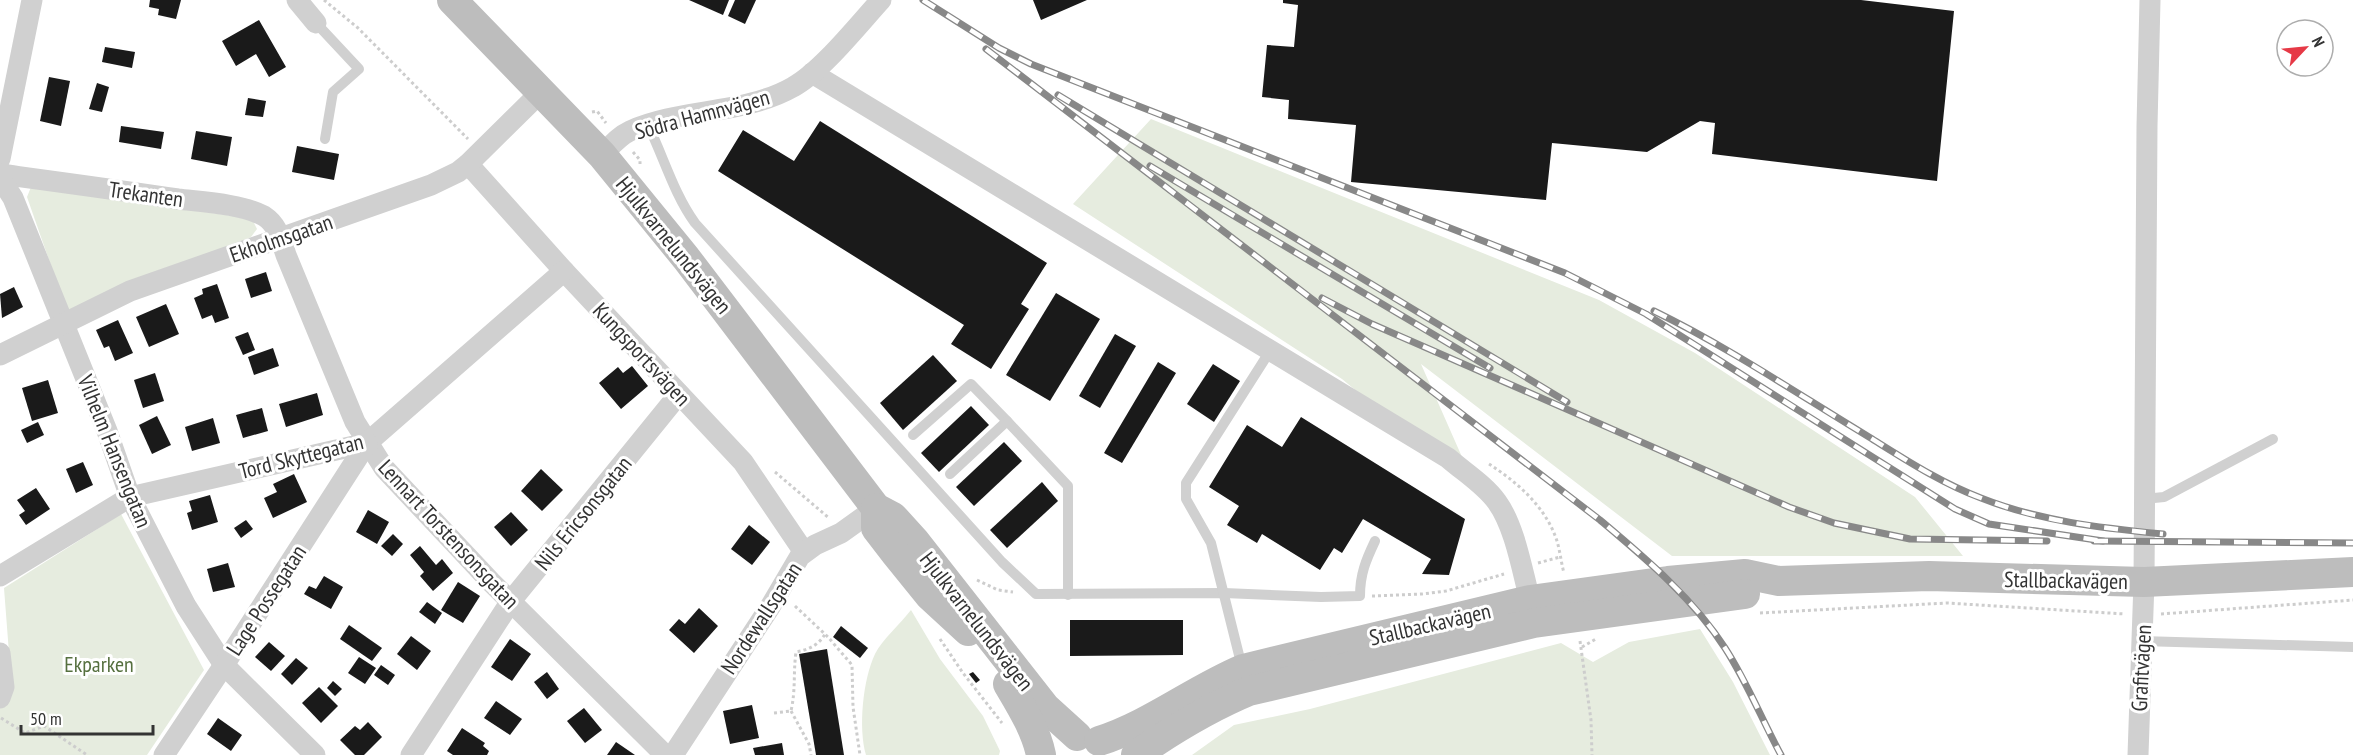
<svg xmlns="http://www.w3.org/2000/svg" width="2353" height="755" viewBox="0 0 2353 755" font-family="'PT Sans Narrow',sans-serif">
<style>
.green{fill:#e6ecdf}
.building{fill:#1a1a1a}
.lines{fill:none;stroke-linecap:round;stroke-linejoin:round}
.path{stroke:#cdcdcd;stroke-width:3;stroke-dasharray:3 3;stroke-linecap:butt}
.lane{stroke:#d0d0d0;stroke-width:10}
.street{stroke:#d0d0d0;stroke-width:21}
.secondary{stroke:#bdbdbd;stroke-width:30}
.rail-casing{stroke:#888;stroke-width:7}
.rail{stroke:#fff;stroke-width:4.5;stroke-dasharray:14;stroke-linecap:butt}
.labels{text-anchor:middle;stroke-width:6;stroke-linejoin:round;paint-order:stroke}
.street-label{font-size:22px;fill:#333;stroke:#fff}
.park-label{font-size:22px;fill:#56703f;stroke:#fff}
</style>
<rect width="100%" height="100%" fill="#fff"/>
<!-- green -->
<g class="green">
<path d="M1151,119L1599,300L1695,353L1915,497L1963,556H1672L1421,364L1477,491L1342,379L1073,204Z"/>
<path d="M31,187L233,216L253,221L257,229L251,237L243,241L69,310L64,303L27,197Z"/>
<path d="M121,514L204,670L147,755H0V705L12,692L4,588Z"/>
<path d="M911,610L940,659L983,716L1000,751L999,755H866C858,728 863,679 875,654C882,640 901,623 911,610Z"/>
<path d="M1700,629L1733,682L1770,755H1192L1234,725L1310,709L1561,643L1593,662L1629,642Z"/>
</g>
<!-- building -->
<g class="building">
<path d="M150,0H181L176,19L158,15L159,9L149,7Z"/>
<path d="M689,0H729L723,15Z"/>
<path d="M735,0H756L745,24L728,16Z"/>
<path d="M1033,0H1087L1041,20Z"/>
<path d="M1283,0H1861L1954,11L1937,181L1712,154L1715,123L1700,121L1647,152L1552,143L1546,200L1351,182L1356,125L1288,119L1289,100L1262,97L1267,45L1294,47L1298,5L1283,3Z"/>
<path d="M259,20L286,67L269,77L256,54L236,66L222,41Z"/>
<path d="M105,47L135,52L132,68L102,62Z"/>
<path d="M49,77L70,81L61,126L40,121Z"/>
<path d="M97,83L109,87L102,112L89,109Z"/>
<path d="M248,98L266,101L263,117L245,115Z"/>
<path d="M820,121L1047,263L1021,304L1029,309L991,369L951,344L964,325L718,171L743,130L794,161Z"/>
<path d="M121,126L164,132L161,149L119,142Z"/>
<path d="M196,131L232,137L227,166L191,159Z"/>
<path d="M297,146L339,154L334,180L292,172Z"/>
<path d="M266,272L272,291L251,298L245,279Z"/>
<path d="M217,284L229,318L215,323L212,315L202,319L194,298L203,294L202,289Z"/>
<path d="M14,287L23,307L2,318L0,294Z"/>
<path d="M1056,293L1100,319L1050,401L1006,375Z"/>
<path d="M166,304L179,334L149,347L136,317Z"/>
<path d="M118,320L133,353L115,361L109,346L104,348L96,330Z"/>
<path d="M248,332L255,350L243,355L235,337Z"/>
<path d="M1115,334L1136,346L1100,408L1079,396Z"/>
<path d="M273,348L279,366L254,375L248,357Z"/>
<path d="M933,355L957,381L903,430L880,403Z"/>
<path d="M1158,362L1176,373L1122,463L1104,453Z"/>
<path d="M1213,364L1240,381L1214,422L1187,404Z"/>
<path d="M632,366L648,386L621,409L599,383L618,367L623,373Z"/>
<path d="M155,373L164,401L143,408L134,380Z"/>
<path d="M48,380L58,413L32,421L22,388Z"/>
<path d="M317,393L323,415L286,427L279,404Z"/>
<path d="M971,406L989,425L939,472L921,453Z"/>
<path d="M262,408L268,431L243,438L236,415Z"/>
<path d="M157,416L171,445L152,454L139,425Z"/>
<path d="M1301,417L1465,519L1449,575L1422,574L1431,559L1363,519L1342,553L1334,548L1320,570L1262,534L1257,543L1227,525L1239,506L1209,487L1247,425L1282,447Z"/>
<path d="M213,418L220,443L192,451L185,427Z"/>
<path d="M38,422L44,435L27,443L21,430Z"/>
<path d="M1004,442L1022,461L974,506L956,487Z"/>
<path d="M83,462L93,485L76,493L66,469Z"/>
<path d="M541,469L563,490L542,511L521,491Z"/>
<path d="M294,474L307,502L273,518L264,498L277,492L273,484Z"/>
<path d="M1042,482L1058,501L1007,548L990,530Z"/>
<path d="M36,488L50,509L26,525L19,515L25,511L17,500Z"/>
<path d="M210,495L218,522L192,530L187,513L192,511L189,501Z"/>
<path d="M368,510L389,522L377,544L356,532Z"/>
<path d="M511,512L528,530L511,546L494,527Z"/>
<path d="M246,520L253,529L241,538L234,528Z"/>
<path d="M749,525L770,542L752,565L731,549Z"/>
<path d="M393,534L403,544L392,556L381,546Z"/>
<path d="M420,546L436,565L442,559L453,573L433,591L420,576L424,572L410,555Z"/>
<path d="M228,563L235,587L213,592L207,569Z"/>
<path d="M324,576L343,587L331,609L304,594L309,586L316,589Z"/>
<path d="M458,582L480,596L463,623L441,610Z"/>
<path d="M427,602L442,613L435,624L419,612Z"/>
<path d="M699,608L718,626L694,653L669,630L679,619L685,624Z"/>
<path d="M1070,620H1183V655L1070,656Z"/>
<path d="M349,625L382,648L372,661L340,639Z"/>
<path d="M841,626L868,648L860,658L833,637Z"/>
<path d="M411,636L431,651L417,670L397,654Z"/>
<path d="M510,639L531,654L512,681L491,667Z"/>
<path d="M269,642L285,656L271,671L255,657Z"/>
<path d="M827,649L844,755H816L799,654Z"/>
<path d="M359,657L376,668L365,684L348,673Z"/>
<path d="M296,658L308,668L292,685L281,674Z"/>
<path d="M381,665L395,675L388,685L374,675Z"/>
<path d="M547,672L559,689L547,699L534,682Z"/>
<path d="M973,672L980,680L976,683L969,674Z"/>
<path d="M333,681L342,689L335,696L327,688Z"/>
<path d="M319,687L338,706L321,723L302,703Z"/>
<path d="M496,701L522,719L510,735L484,718Z"/>
<path d="M752,705L759,738L730,744L723,711Z"/>
<path d="M584,708L602,730L585,743L567,721Z"/>
<path d="M218,718L242,735L231,751L207,734Z"/>
<path d="M368,722L382,737L364,755H355L340,740L355,726L360,730Z"/>
<path d="M462,728L485,743L483,746L489,751L487,755H453L447,751Z"/>
<path d="M616,742L635,755H607Z"/>
<path d="M782,743L784,755H755L753,748Z"/>
</g>
<g class="lines">
<!-- path -->
<g class="path">
<path d="M324,0L358,28L468,139"/>
<path d="M592,112L597,111L606,123"/>
<path d="M633,152L640,160V164"/>
<path d="M1489,464C1517,482 1546,507 1557,541C1560,551 1561,562 1564,573"/>
<path d="M775,472L829,518"/>
<path d="M1538,563L1560,557"/>
<path d="M977,580L998,590L1013,592"/>
<path d="M1372,596L1422,594L1446,591L1504,574"/>
<path d="M795,606L828,637L852,665L853,707L860,755"/>
<path d="M1760,613L1947,603L2125,614"/>
<path d="M2161,614L2353,600"/>
<path d="M940,639L963,673L1002,723"/>
<path d="M1580,641L1591,720L1592,755"/>
<path d="M1582,647L1596,639"/>
<path d="M791,711L809,744L811,755"/>
<path d="M774,713L791,711C796,688 793,674 796,652C808,650 819,645 825,634"/>
<path d="M1,718L25,733L44,726L87,755"/>
</g>
<!-- lane -->
<g class="lane">
<path d="M316,23L359,69L333,92L325,139"/>
<path d="M648,125C664,158 674,194 695,223L1002,562L1036,594L1224,593L1321,597L1360,596C1360,574 1366,560 1375,541"/>
<path d="M913,435L971,384L1007,421"/>
<path d="M950,474L1007,421L1068,486V595"/>
<path d="M2144,499L2164,497L2273,439"/>
<path d="M2141,641L2353,647"/>
<path d="M1242,667L1211,543L1186,499V483L1270,351"/>
</g>
<!-- street -->
<g class="street">
<path d="M297,0L316,23"/>
<path d="M812,73L1448,458C1464,472 1485,485 1497,502C1515,527 1522,570 1530,600"/>
<path d="M602,155C611,146 619,136 630,131C681,108 744,115 793,87C821,72 859,24 881,0"/>
<path d="M0,159L32,0"/>
<path d="M468,164L564,271L743,462L804,552"/>
<path d="M0,174C59,182 119,190 178,199C203,202 242,204 264,216C278,225 281,240 286,255L355,422L384,468L492,583L665,755"/>
<path d="M0,178L13,198L107,431L130,497L186,606L224,665L315,755"/>
<path d="M0,355L130,291L431,185L458,172L468,164L542,91"/>
<path d="M0,576L130,497L367,443L564,271"/>
<path d="M0,653L4,687L0,698"/>
<path d="M164,755L224,665L367,443"/>
<path d="M411,755L511,601L679,394"/>
<path d="M673,755L770,607L800,556L815,545L841,533L876,508"/>
<path d="M2138,755L2144,582L2147,126L2150,0"/>
</g>
<!-- secondary -->
<g class="secondary">
<path d="M452,0L602,155L686,258L876,508L893,517L914,540L1045,707L1077,736"/>
<path d="M876,508V528L896,554L930,596L968,631"/>
<path d="M1008,684C1021,706 1036,730 1041,755"/>
<path d="M1099,741C1150,725 1193,690 1243,669L1530,600L1668,581L1745,574L1779,581L1929,576L2144,582L2353,572"/>
<path d="M1136,755C1172,730 1208,708 1249,691L1534,623L1745,594"/>
</g>
<defs>
<g id="rail">
<path d="M923,0L999,48L1031,64L1565,273L1646,314L1955,509L1989,524L2103,541"/>
<path d="M986,49L1600,520C1645,558 1693,598 1725,648C1747,682 1762,720 1781,755"/>
<path d="M1058,95L1567,402"/>
<path d="M1150,166L1490,368"/>
<path d="M1322,298L1372,324L1539,397L1789,507L1834,523L1910,539L2047,541"/>
<path d="M1654,311C1728,347 1798,394 1869,437C1906,460 1941,483 1981,498C2039,521 2101,528 2163,534"/>
<path d="M2094,541L2353,543"/>
</g>
</defs>
<!-- rail casing -->
<use href="#rail" class="rail-casing"/>
<!-- rail -->
<use href="#rail" class="rail"/>
</g>
<g class="labels">
<!-- street labels -->
<g class="street-label">
<text transform="translate(702 114) rotate(-15)" y="8">Södra Hamnvägen</text>
<text transform="translate(146 194) rotate(8)" y="8">Trekanten</text>
<text transform="translate(281 238) rotate(-19)" y="8">Ekholmsgatan</text>
<text transform="translate(674 245) rotate(51)" y="8">Hjulkvarnelundsvägen</text>
<text transform="translate(642 354) rotate(47)" y="8">Kungsportsvägen</text>
<text transform="translate(115 451) rotate(68)" y="8">Vilhelm Hansengatan</text>
<text transform="translate(301 456) rotate(-14)" y="8">Tord Skyttegatan</text>
<text transform="translate(583 513) rotate(-51)" y="8">Nils Ericsonsgatan</text>
<text transform="translate(449 534) rotate(47)" y="8">Lennart Torstensonsgatan</text>
<text transform="translate(2066 580) rotate(1)" y="8">Stallbackavägen</text>
<text transform="translate(266 600) rotate(-57)" y="8">Lage Possegatan</text>
<text transform="translate(761 618) rotate(-57)" y="8">Nordewallsgatan</text>
<text transform="translate(977 621) rotate(52)" y="8">Hjulkvarnelundsvägen</text>
<text transform="translate(1430 624) rotate(-13)" y="8">Stallbackavägen</text>
<text transform="translate(2141 668) rotate(-87)" y="8">Grafitvägen</text>
</g>
<!-- park labels -->
<g class="park-label">
<text x="99" y="672">Ekparken</text>
</g>
</g>
<!-- north arrow -->
<g transform="translate(2305 48) rotate(64)"><circle r="28" fill="#ffffff" stroke="#adadad" stroke-width="1.5"/>
<path d="M0-4.5L10 22L0 15L-10 22Z" fill="#e63946"/>
<text y="-9" font-size="16" font-weight="bold" text-anchor="middle" fill="#333333">N</text>
</g>
<!-- scale -->
<path d="M21 725v9h132v-9" fill="none" stroke="#333333" stroke-width="3"/>
<text x="30" y="725" font-size="18" fill="#333333" stroke="#ffffff" stroke-width="4.5" paint-order="stroke">50 m</text>
</svg>
